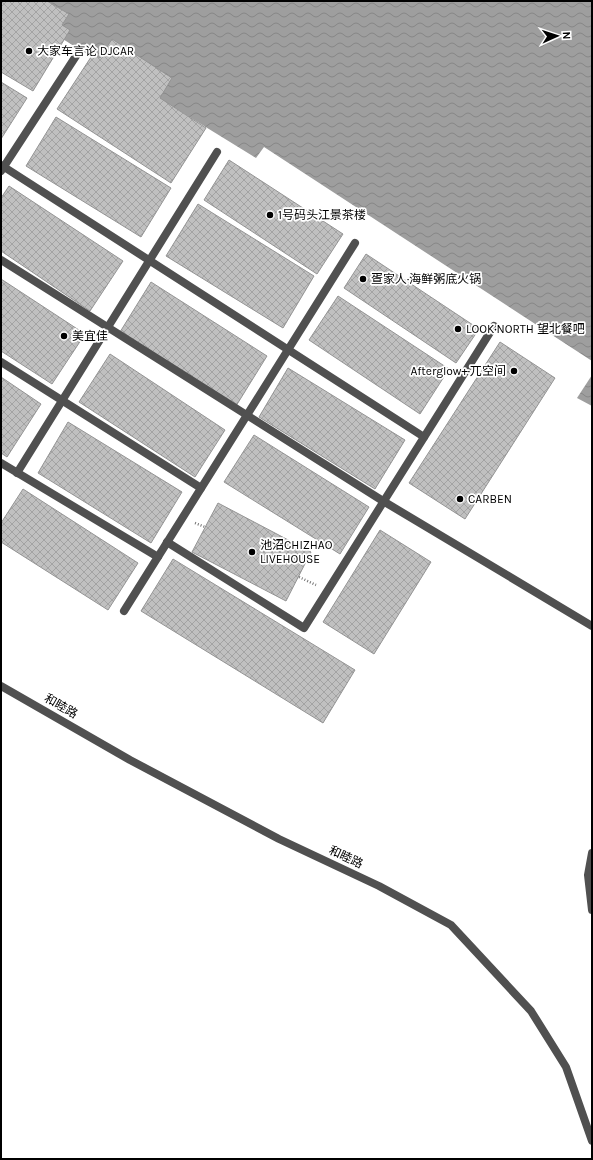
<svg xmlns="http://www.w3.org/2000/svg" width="593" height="1160" viewBox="0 0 593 1160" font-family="Karla,'Noto Sans SC',sans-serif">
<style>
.water{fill:url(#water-waves)}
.building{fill:url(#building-cross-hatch);stroke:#949494}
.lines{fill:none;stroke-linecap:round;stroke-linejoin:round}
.path{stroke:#727272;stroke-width:2.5;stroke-dasharray:1 2;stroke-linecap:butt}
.lane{stroke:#505050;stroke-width:8}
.street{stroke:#505050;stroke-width:8}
.poi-dot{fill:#000;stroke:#fff;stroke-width:1.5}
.labels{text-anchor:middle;stroke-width:3.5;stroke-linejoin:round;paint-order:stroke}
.poi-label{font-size:12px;fill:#000;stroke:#fff;text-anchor:start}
.street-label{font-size:12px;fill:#000;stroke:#fff}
</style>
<defs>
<pattern id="water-waves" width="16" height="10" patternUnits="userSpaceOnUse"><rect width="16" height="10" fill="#9e9e9e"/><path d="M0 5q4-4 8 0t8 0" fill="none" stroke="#868686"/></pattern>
<pattern id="building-cross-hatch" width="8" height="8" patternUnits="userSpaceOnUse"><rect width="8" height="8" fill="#c0c0c0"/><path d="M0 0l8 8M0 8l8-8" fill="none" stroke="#a3a3a3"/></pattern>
</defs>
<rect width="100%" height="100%" fill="#fff"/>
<!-- water -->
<g class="water">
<path d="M1,1H592V361L264,147L256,158Z"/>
<path d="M592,375V406L577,398Z"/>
</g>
<!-- building -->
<g class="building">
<path d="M1,1H47L69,14L62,25L70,30L33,91L1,72Z"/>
<path d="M112,39L172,78L160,98L206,128L171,183L57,109L93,54L100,58Z"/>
<path d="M1,82L27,98L1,139Z"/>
<path d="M56,117L171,188L141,237L26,166Z"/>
<path d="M229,160L343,234L317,274L204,200Z"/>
<path d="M9,186L123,261L90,311L1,251V198Z"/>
<path d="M198,204L314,276L283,328L166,256Z"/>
<path d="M366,254L479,329L456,363L344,288Z"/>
<path d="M1,279L85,334L52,384L1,351Z"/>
<path d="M151,282L267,356L236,406L120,332Z"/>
<path d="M338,296L449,369L420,414L309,340Z"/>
<path d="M500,342L555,378L465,519L409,483Z"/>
<path d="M110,354L225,430L195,477L79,402Z"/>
<path d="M288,368L405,440L375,489L259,417Z"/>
<path d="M1,377L41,404L7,457L1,453Z"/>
<path d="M68,422L182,492L151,543L38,473Z"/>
<path d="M254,435L369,507L340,554L224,482Z"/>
<path d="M23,489L138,563L108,610L1,542V523Z"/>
<path d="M218,503L311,552L286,601L192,552Z"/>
<path d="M380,530L431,562L374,654L323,622Z"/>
<path d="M173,559L355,670L323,723L141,611Z"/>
</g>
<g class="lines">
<!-- path -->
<g class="path">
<path d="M195,523L205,527"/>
<path d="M299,577L316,585"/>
</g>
<!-- lane -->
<g class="lane">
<path d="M1,165L424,437"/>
<path d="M1,171L76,56"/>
<path d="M1,260L383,501L592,626"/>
<path d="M1,362L201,488"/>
<path d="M1,463L158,557"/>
<path d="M17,473L217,152"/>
<path d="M167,542L304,628L494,326"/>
<path d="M124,611L355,243"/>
</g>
<!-- street -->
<g class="street">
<path d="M1,686L130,760L279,839L379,886L451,925L531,1011L566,1067L592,1141"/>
<path d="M592,853L588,875L592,910"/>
</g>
</g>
<!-- markers -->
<g class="poi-dot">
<circle cx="29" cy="51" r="4"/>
<circle cx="270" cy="215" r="4"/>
<circle cx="363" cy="279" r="4"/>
<circle cx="458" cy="329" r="4"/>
<circle cx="64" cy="336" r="4"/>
<circle cx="514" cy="371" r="4"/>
<circle cx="460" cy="499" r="4"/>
<circle cx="252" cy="552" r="4"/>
</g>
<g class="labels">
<!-- poi labels -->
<g class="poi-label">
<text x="37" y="55">大家车言论 DJCAR</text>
<text x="278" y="219">1号码头江景茶楼</text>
<text x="371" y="283">疍家人·海鲜粥底火锅</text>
<text x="466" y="333">LOOK·NORTH 望北餐吧</text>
<text x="72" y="340">美宜佳</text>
<text x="506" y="375" text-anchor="end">Afterglow+·兀空间</text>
<text x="468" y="503">CARBEN</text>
<text x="260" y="549">池沼CHIZHAO<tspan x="260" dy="14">LIVEHOUSE</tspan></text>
</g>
<!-- street labels -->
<g class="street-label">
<text transform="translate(61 706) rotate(30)" y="4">和睦路</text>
<text transform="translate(346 857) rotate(25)" y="4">和睦路</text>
</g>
</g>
<!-- border -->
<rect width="593" height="1160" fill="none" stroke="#000000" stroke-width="4"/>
<!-- north arrow -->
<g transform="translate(557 36) rotate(87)" stroke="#ffffff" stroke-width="3" paint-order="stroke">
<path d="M0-3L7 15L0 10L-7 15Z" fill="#000000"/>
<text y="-6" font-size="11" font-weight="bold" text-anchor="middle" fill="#000000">N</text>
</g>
</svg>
